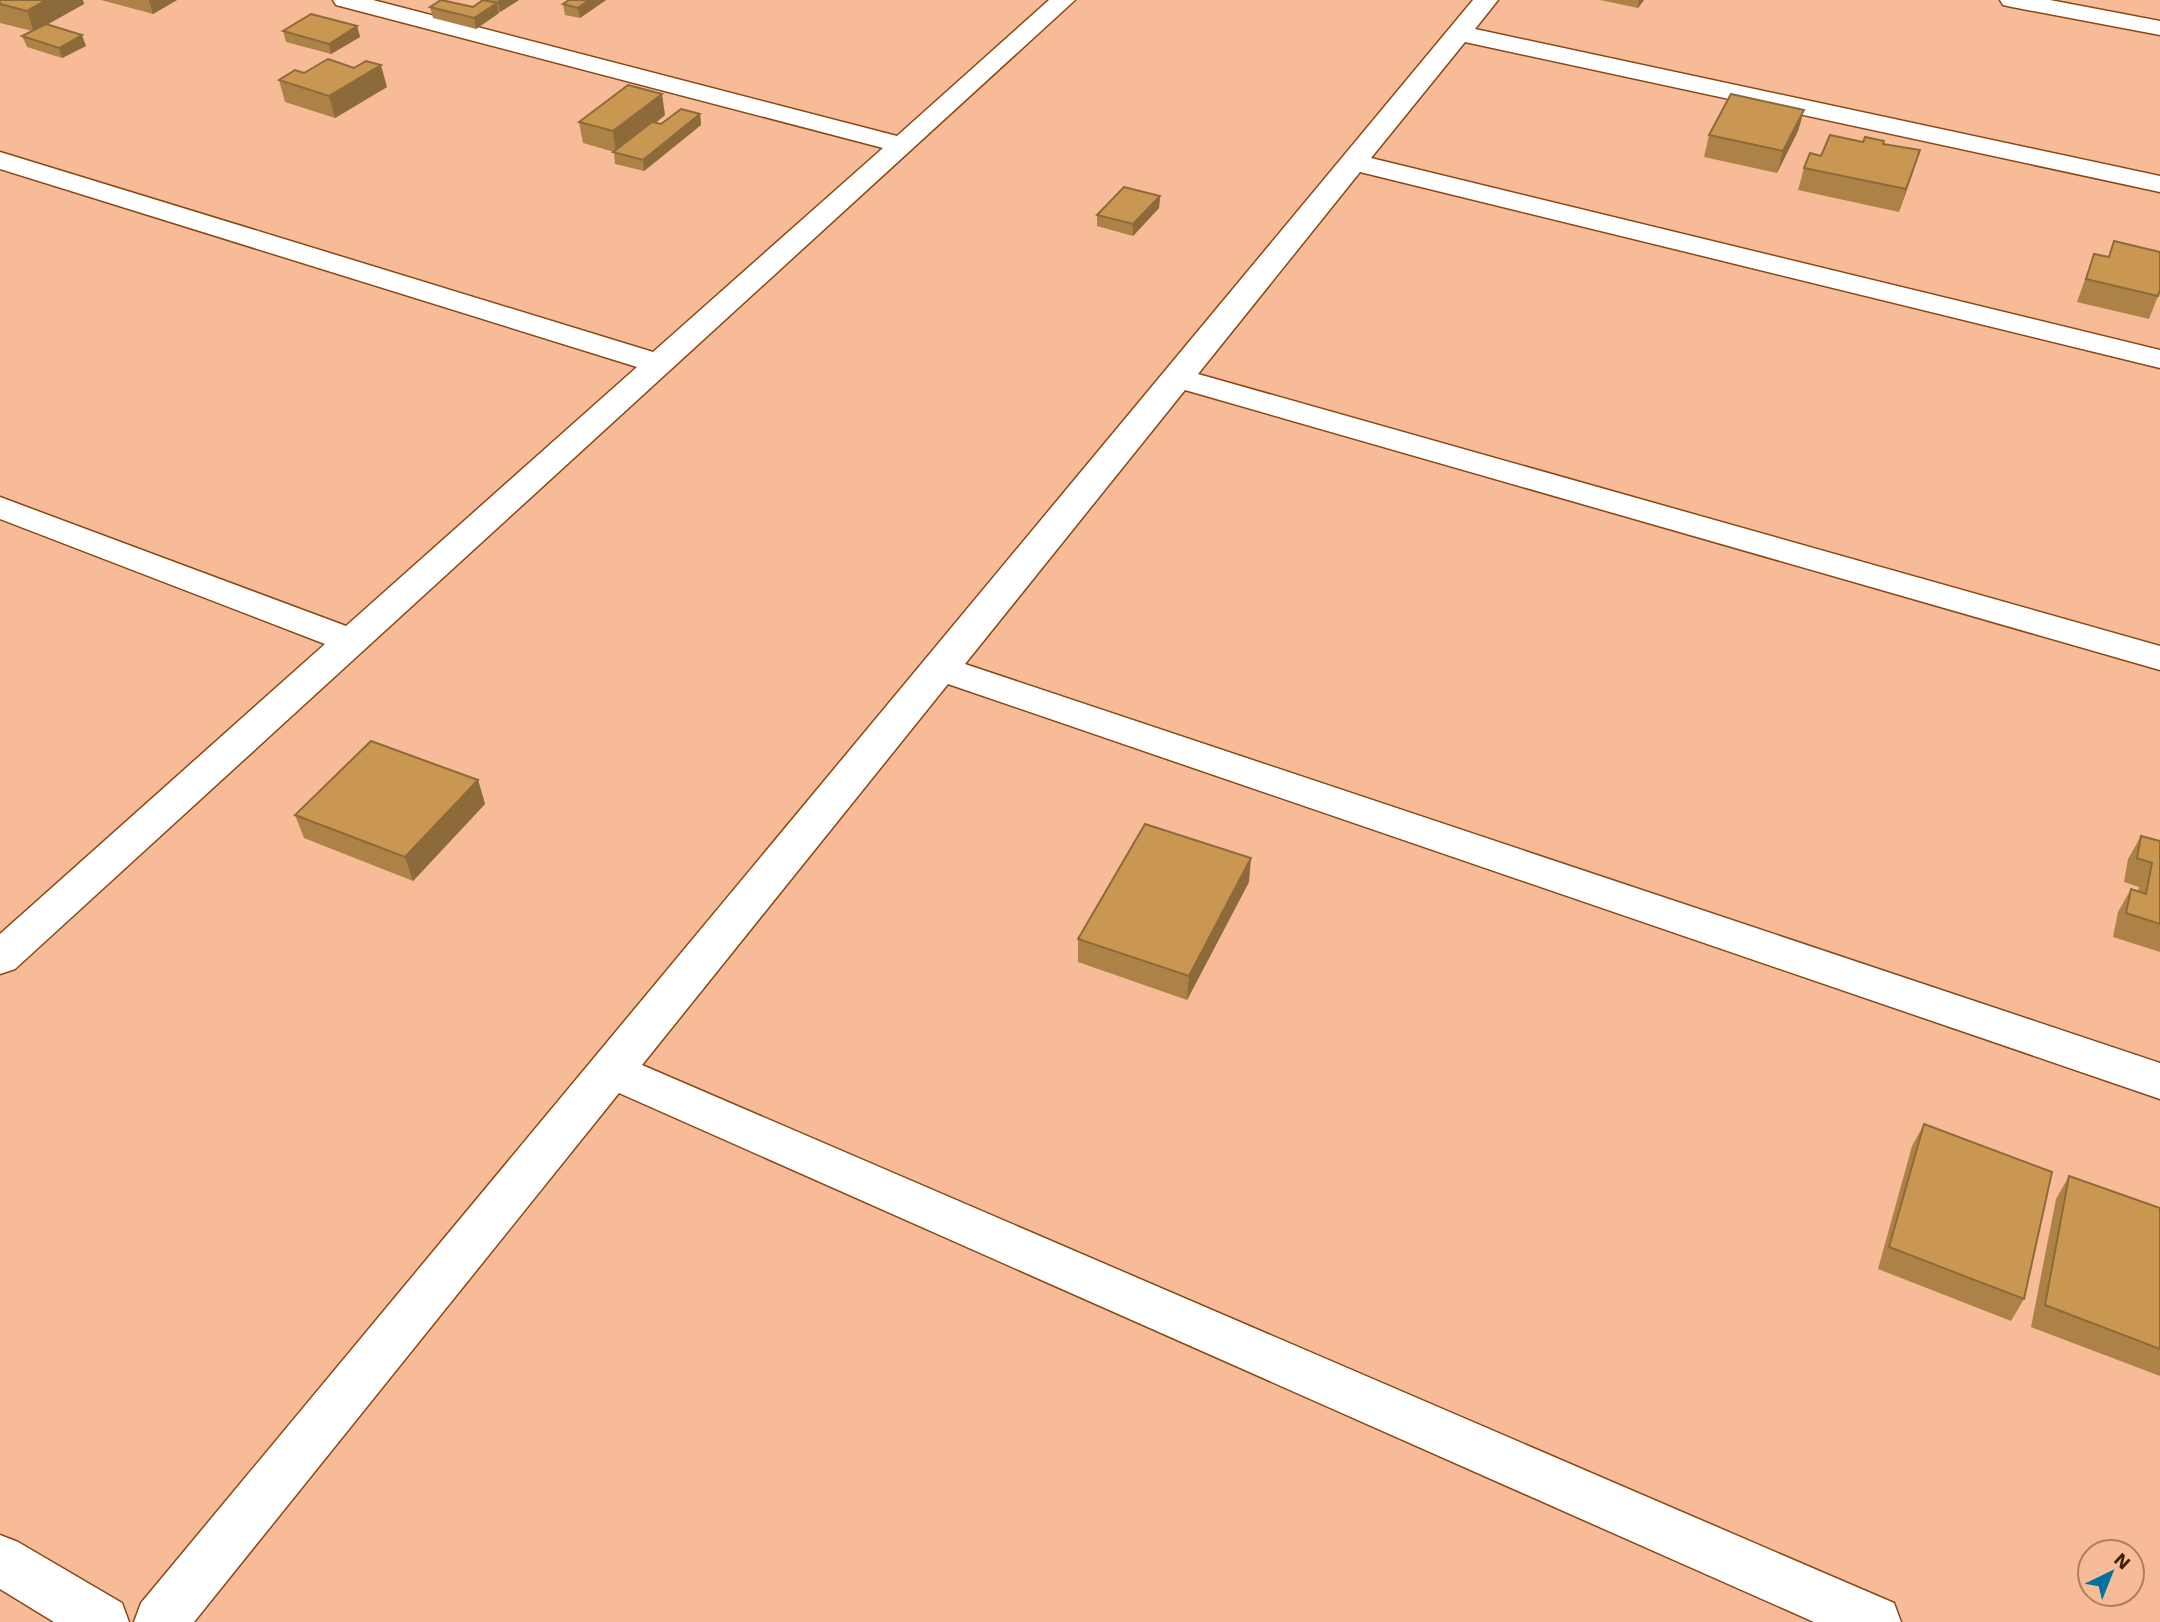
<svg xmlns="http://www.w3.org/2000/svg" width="2160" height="1622" viewBox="0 0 2160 1622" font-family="'Work Sans',sans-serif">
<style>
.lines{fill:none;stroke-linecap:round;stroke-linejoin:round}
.minor-casing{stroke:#884816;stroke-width:3}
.minor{fill:#fff;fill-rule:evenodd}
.wall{fill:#ad8247}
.shaded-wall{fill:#8d6a39}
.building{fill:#c99752;stroke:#8d6a39;stroke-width:2}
</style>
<rect width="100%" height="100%" fill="#f7bc97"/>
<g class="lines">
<defs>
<g id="minor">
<path d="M333,0H373L897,136L1049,0H1075L15,969L0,974V934L325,644L0,519V497L346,626L637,367L0,169V152L653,352L883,148L336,5Z"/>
<path d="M1473,0H1498L1475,29L2160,176V192L1465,42L1371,158L2160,350V368L1360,172L1198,374L2160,646V670L1185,390L965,664L2160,1063V1099L948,684L642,1065L1894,1603L1901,1622H1814L619,1093L194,1622H134L141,1603Z"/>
<path d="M2000,0H2050L2160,21V35L2012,7L2003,5Z"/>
<path d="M0,1535L18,1542L122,1603L129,1622H54L0,1589Z"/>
</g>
</defs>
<!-- minor casing -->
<use href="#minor" class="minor-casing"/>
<!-- minor -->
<use href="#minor" class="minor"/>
</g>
<!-- wall -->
<g class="wall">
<path d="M0,0H83L84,4L48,24L86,46L62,58L27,47L22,36L32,31L0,23Z"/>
<path d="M101,0H177L153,14Z"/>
<path d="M483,0H519L500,12L498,11L499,13L476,29L433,18L430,7H473Z"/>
<path d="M569,0H606L580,18L565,15L563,4Z"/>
<path d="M1600,0H1644L1638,8Z"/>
<path d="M357,26L360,37L331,54L286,42L283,31Z"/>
<path d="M304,73L387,87L335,118L285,102L279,80Z"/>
<path d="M1804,110L1798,131L1777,173L1704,157L1709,135Z"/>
<path d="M700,114L701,125L644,171L615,164L614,152L583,143L579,122L665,115L656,123L661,124Z"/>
<path d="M1884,144L1913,172L1899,212L1798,190L1804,168L1821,156Z"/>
<path d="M1160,196L1159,208L1133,236L1097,226V215Z"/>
<path d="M2114,241L2158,296L2149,319L2077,302L2094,254L2108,257Z"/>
<path d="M478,780L485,804L413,881L304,838L295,815Z"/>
<path d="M2141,836L2160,841V952L2113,937L2118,912L2131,889L2138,891L2139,887L2124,882L2128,859Z"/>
<path d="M1249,882L1187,1000L1078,962V939Z"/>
<path d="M1924,1124L2024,1299L2011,1321L1878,1269L1912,1146Z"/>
<path d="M2069,1176L2160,1208V1376L2031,1327L2056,1199Z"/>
</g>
<!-- shaded-wall -->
<g class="shaded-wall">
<path d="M46,0H83L84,4L34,32L27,11Z"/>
<path d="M149,0H177L153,14Z"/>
<path d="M499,0H519L500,12L498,1Z"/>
<path d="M589,0H606L580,18L578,8Z"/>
<path d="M1639,0H1644L1638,8Z"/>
<path d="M497,3L499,13L476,29L474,18Z"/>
<path d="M357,26L360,37L331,54L329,44Z"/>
<path d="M82,35L86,46L62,58L59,48Z"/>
<path d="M381,65L387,87L335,118L329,96Z"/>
<path d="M662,94L665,115L616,153L613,131Z"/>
<path d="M1804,110L1798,131L1777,173L1783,151Z"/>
<path d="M700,114L701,125L644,171L643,160Z"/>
<path d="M1920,150L1913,172L1899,212L1906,189Z"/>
<path d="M1160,196L1159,208L1133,236V224Z"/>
<path d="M478,780L485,804L413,881L405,857Z"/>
<path d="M1251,858L1249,882L1187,1000L1189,976Z"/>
</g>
<!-- building -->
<g class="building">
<path d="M0,0H46L27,11L0,4Z"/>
<path d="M441,0L473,7L483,0L497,3L474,18L430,7Z"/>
<path d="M569,0H589L578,8L563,4Z"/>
<path d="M311,14L357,26L329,44L283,31Z"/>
<path d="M46,24L82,35L59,48L22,36Z"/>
<path d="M328,59L354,68L366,61L381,65L329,96L279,80L295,70L304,73Z"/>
<path d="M628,85L662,94L613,131L579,122Z"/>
<path d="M1731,94L1804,110L1783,151L1709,135Z"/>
<path d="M681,109L700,114L643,160L613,152L652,122L661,124Z"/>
<path d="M1830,135L1863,142L1865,137L1884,141L1883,144L1920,150L1906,189L1804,168L1810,153L1821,156Z"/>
<path d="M1124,187L1160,196L1133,224L1097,215Z"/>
<path d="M2114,241L2160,252V290L2158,296L2086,279L2094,254L2109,257Z"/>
<path d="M371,741L478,780L405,857L295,815Z"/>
<path d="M1145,824L1251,858L1189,976L1078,939Z"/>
<path d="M2141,836L2160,841V924L2126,913L2131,889L2146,894L2152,863L2137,858Z"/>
<path d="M1924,1124L2052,1172L2024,1299L1889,1247Z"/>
<path d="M2069,1176L2160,1208V1349L2045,1305Z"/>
</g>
<!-- north arrow -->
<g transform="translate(2111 1573) rotate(43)"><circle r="33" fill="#f7bc97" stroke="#ad7e60" stroke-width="2"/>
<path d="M0-5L12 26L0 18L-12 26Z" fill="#00729d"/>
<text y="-10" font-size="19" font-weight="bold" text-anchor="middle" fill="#3d210d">N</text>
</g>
</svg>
